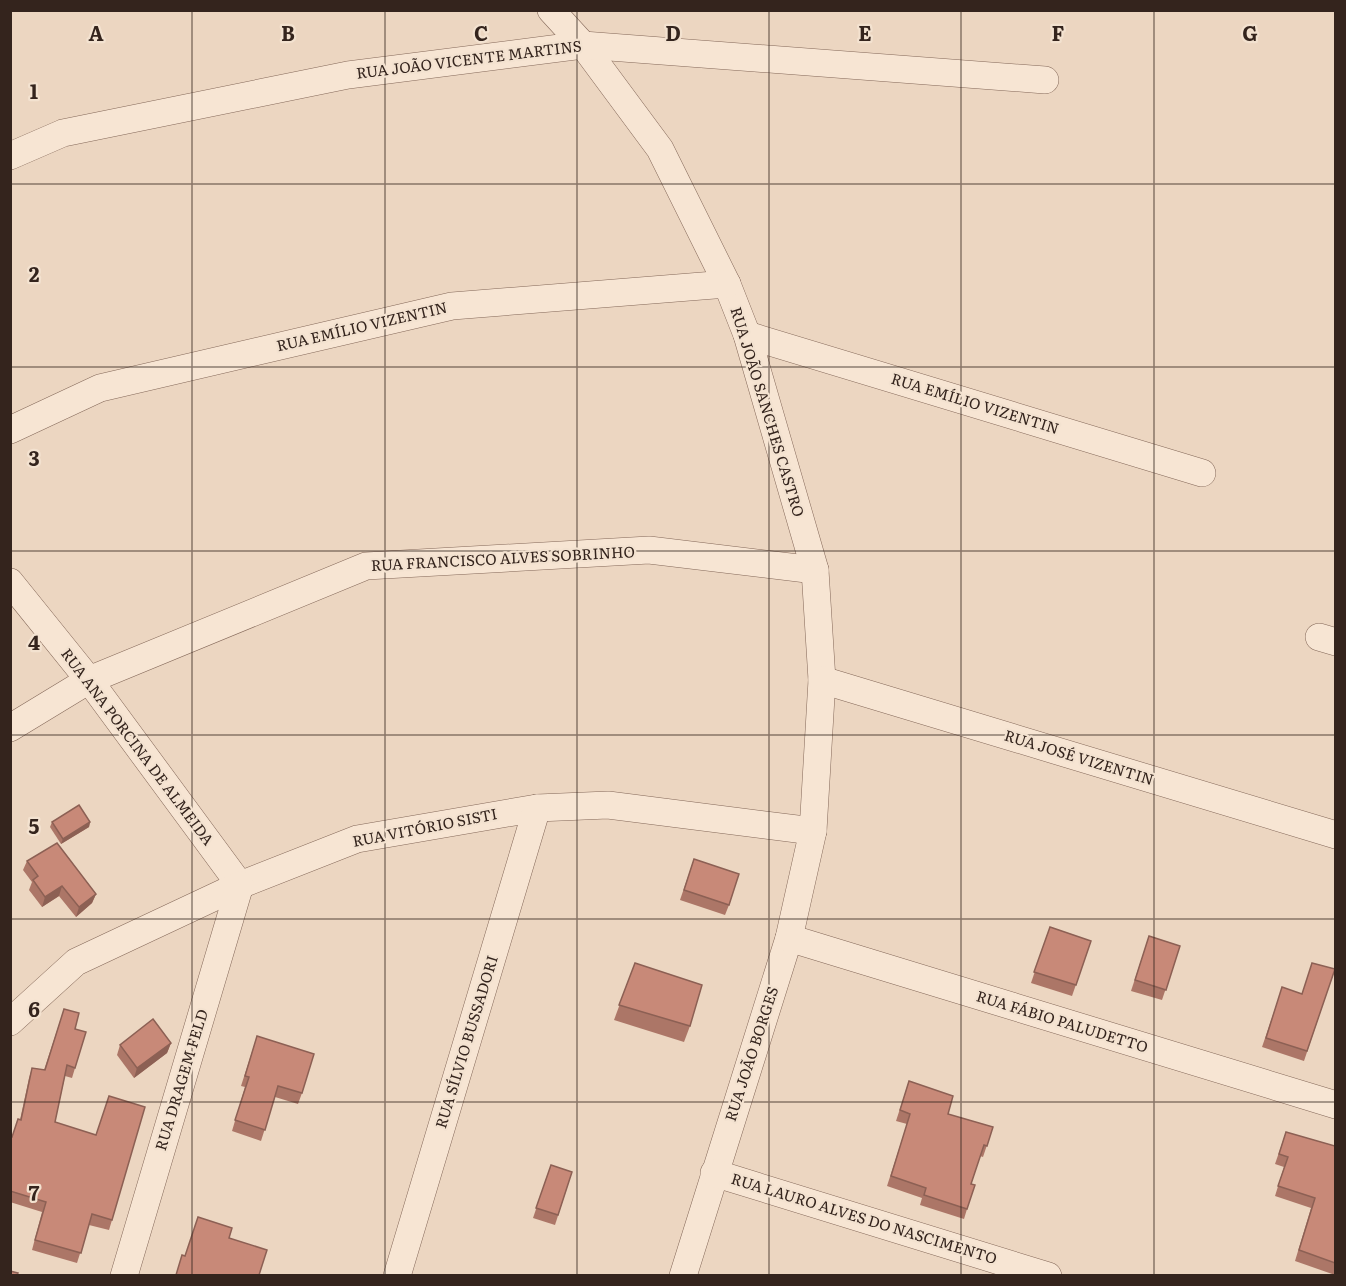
<svg xmlns="http://www.w3.org/2000/svg" width="1346" height="1286" viewBox="0 0 1346 1286" font-family="Literata,serif">
<style>
.lines{fill:none;stroke-linecap:round;stroke-linejoin:round}
.street-casing{stroke:#846859;stroke-width:28}
.street{stroke:#f7e5d3;stroke-width:27}
.wall{fill:#ac7667}
.shaded-wall{fill:#8c6054}
.building{fill:#c88978;stroke:#8c6054;stroke-width:1.5}
.grid{fill:none;stroke:#34241d;stroke-width:1.5;stroke-opacity:0.55}
.labels{text-anchor:middle;stroke-width:4.5;stroke-linejoin:round;paint-order:stroke}
.street-label{font-size:15px;fill:#34241d;stroke:#f3e2d0}
.grid-label{font-size:20px;text-anchor:middle;font-weight:bold;fill:#34241d;stroke:#f3e2d0;stroke-width:4.5;stroke-linejoin:round;paint-order:stroke}
</style>
<rect width="100%" height="100%" fill="#ecd6c1"/>
<g class="lines">
<defs>
<g id="street">
<path d="M551,10L583,45L660,149L727,284L747,335L815,570L822,680L813,831L789,938L683,1276"/>
<path d="M10,156L63,133L348,75L583,45L1045,80"/>
<path d="M747,335L1202,473"/>
<path d="M10,430L100,388L452,306L727,284"/>
<path d="M10,582L89,680L240,885"/>
<path d="M1319,637L1336,642"/>
<path d="M822,680L1336,835"/>
<path d="M10,728L89,680L366,566L649,550L815,570"/>
<path d="M789,938L1336,1105"/>
<path d="M10,1022L76,962L240,885L357,839L537,808L608,805L813,831"/>
<path d="M714,1173L1048,1276"/>
<path d="M124,1276L240,885"/>
<path d="M397,1276L537,808"/>
</g>
</defs>
<!-- street casing -->
<use href="#street" class="street-casing"/>
<!-- street -->
<use href="#street" class="street"/>
</g>
<!-- wall -->
<g class="wall">
<path d="M52,822H90L89,827L61,844L50,827Z"/>
<path d="M694,859L729,905L725,915L680,900Z"/>
<path d="M27,861L96,894L92,903L76,917L59,896L42,907L29,890L32,882L23,870Z"/>
<path d="M1050,927L1091,941L1072,996L1031,983Z"/>
<path d="M1149,936L1180,946L1162,1000L1131,991Z"/>
<path d="M635,963L690,1026L684,1042L614,1020Z"/>
<path d="M1335,969L1304,1061L1262,1047L1279,997L1301,994Z"/>
<path d="M64,1009L75,1029V1068L72,1078L65,1076L55,1122L112,1220L109,1230L89,1225L77,1263L32,1250L42,1212L10,1202V1136L12,1137L18,1119L20,1120L29,1078L32,1068L44,1070Z"/>
<path d="M257,1036L302,1093L298,1104L275,1097L261,1141L232,1131L245,1087L241,1086Z"/>
<path d="M171,1043L167,1053L134,1078L117,1055L120,1045Z"/>
<path d="M909,1081L948,1114L993,1127L983,1157L980,1156L971,1184L967,1209L964,1219L920,1205L922,1198L887,1186L907,1124L896,1121Z"/>
<path d="M1286,1132L1335,1146V1275L1295,1261L1311,1208L1275,1196L1284,1167L1275,1164Z"/>
<path d="M551,1165L572,1172L555,1225L533,1218Z"/>
</g>
<!-- shaded-wall -->
<g class="shaded-wall">
<path d="M90,822L89,827L61,844L63,839Z"/>
<path d="M62,886L59,896L42,907L45,897Z"/>
<path d="M96,894L92,903L76,917L79,907Z"/>
<path d="M171,1043L167,1053L134,1078L137,1068Z"/>
</g>
<!-- building -->
<g class="building">
<path d="M79,805L90,822L63,839L52,822Z"/>
<path d="M57,843L96,894L79,907L62,886L45,897L33,880L38,876L27,861Z"/>
<path d="M694,859L739,874L729,905L684,890Z"/>
<path d="M1050,927L1091,941L1076,985L1034,972Z"/>
<path d="M1149,936L1180,946L1166,990L1135,980Z"/>
<path d="M635,963L702,985L690,1026L619,1005Z"/>
<path d="M1312,963L1335,969L1307,1051L1266,1038L1282,987L1302,994Z"/>
<path d="M64,1009L79,1013L75,1029L86,1032L75,1068L67,1065L55,1122L96,1135L109,1096L145,1107L112,1220L92,1214L81,1253L35,1240L46,1202L10,1191V1136L12,1137L18,1119L21,1120L32,1068L45,1070Z"/>
<path d="M153,1019L171,1043L137,1068L120,1045Z"/>
<path d="M257,1036L314,1054L302,1093L278,1086L265,1130L235,1120L249,1077L245,1076Z"/>
<path d="M909,1081L953,1096L948,1114L993,1127L987,1146L984,1145L971,1184L975,1185L967,1209L924,1195L926,1188L891,1176L910,1114L900,1110Z"/>
<path d="M1286,1132L1335,1146V1263L1299,1250L1315,1198L1278,1186L1288,1157L1279,1154Z"/>
<path d="M551,1165L572,1172L558,1215L536,1208Z"/>
<path d="M198,1217L232,1228L229,1238L267,1250L259,1275H176L182,1255L185,1256Z"/>
<path d="M10,1271L18,1273L17,1275H10Z"/>
</g>
<!-- grid -->
<path class="grid" d="M192,10V1276M385,10V1276M577,10V1276M769,10V1276M961,10V1276M1154,10V1276M10,184H1336M10,367H1336M10,551H1336M10,735H1336M10,919H1336M10,1102H1336"/>
<g class="labels">
<!-- street labels -->
<g class="street-label">
<text transform="translate(469 60) rotate(-7)" y="5">RUA JOÃO VICENTE MARTINS</text>
<text transform="translate(362 327) rotate(-13)" y="5">RUA EMÍLIO VIZENTIN</text>
<text transform="translate(975 404) rotate(17)" y="5">RUA EMÍLIO VIZENTIN</text>
<text transform="translate(767 412) rotate(73)" y="5">RUA JOÃO SANCHES CASTRO</text>
<text transform="translate(503 559) rotate(-3)" y="5">RUA FRANCISCO ALVES SOBRINHO</text>
<text transform="translate(137 747) rotate(53)" y="5">RUA ANA PORCINA DE ALMEIDA</text>
<text transform="translate(1079 758) rotate(17)" y="5">RUA JOSÉ VIZENTIN</text>
<text transform="translate(425 828) rotate(-11)" y="5">RUA VITÓRIO SISTI</text>
<text transform="translate(1062 1022) rotate(17)" y="5">RUA FÁBIO PALUDETTO</text>
<text transform="translate(467 1042) rotate(-73)" y="5">RUA SÍLVIO BUSSADORI</text>
<text transform="translate(752 1054) rotate(-72)" y="5">RUA JOÃO BORGES</text>
<text transform="translate(182 1080) rotate(-73)" y="5">RUA DRAGEM FELD</text>
<text transform="translate(864 1219) rotate(17)" y="5">RUA LAURO ALVES DO NASCIMENTO</text>
</g>
</g>
<g class="grid-label">
<text x="96" y="41">A</text>
<text x="288" y="41">B</text>
<text x="481" y="41">C</text>
<text x="673" y="41">D</text>
<text x="865" y="41">E</text>
<text x="1058" y="41">F</text>
<text x="1250" y="41">G</text>
<text x="34" y="99">1</text>
<text x="34" y="282">2</text>
<text x="34" y="466">3</text>
<text x="34" y="650">4</text>
<text x="34" y="834">5</text>
<text x="34" y="1017">6</text>
<text x="34" y="1201">7</text>
</g>
<!-- border -->
<rect width="1346" height="1286" fill="none" stroke="#34241d" stroke-width="24"/>
</svg>
